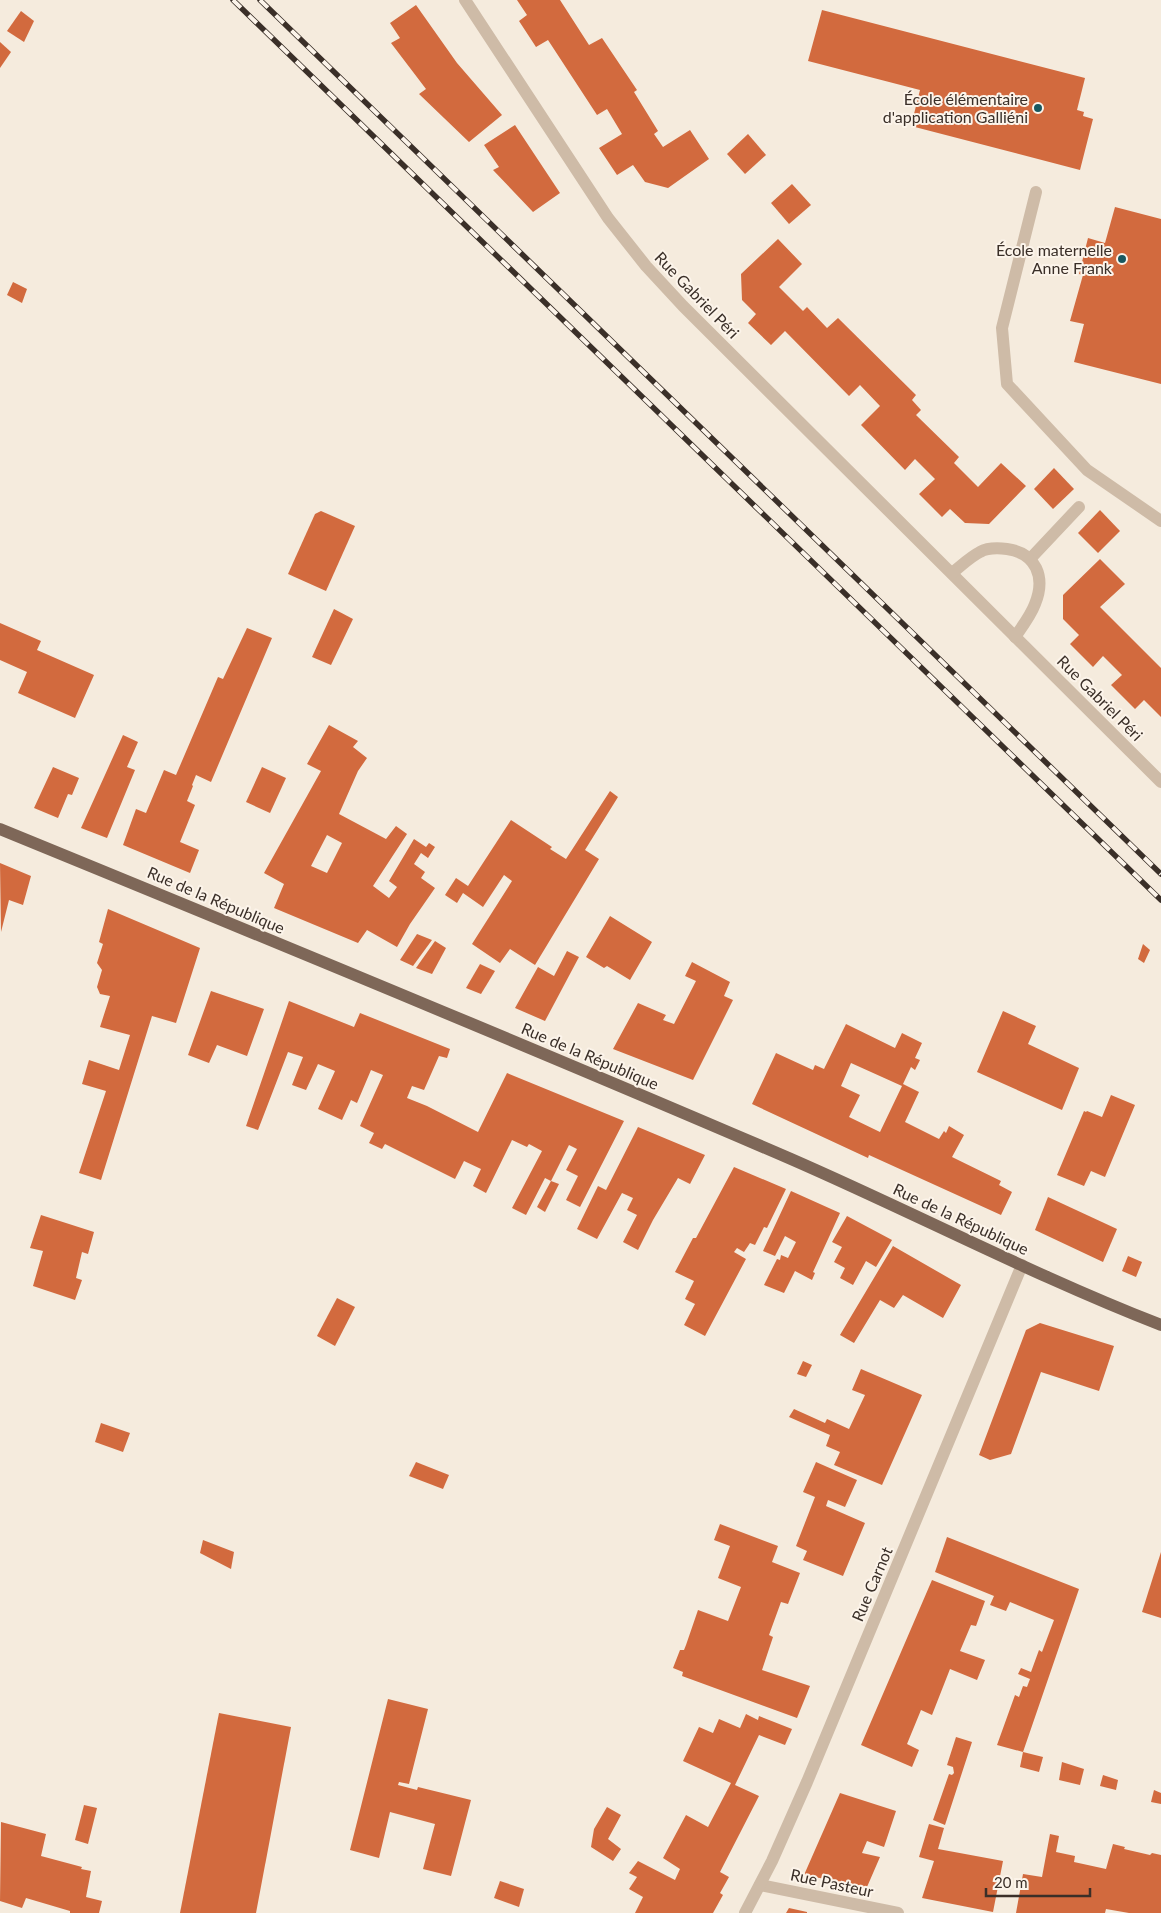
<svg xmlns="http://www.w3.org/2000/svg" width="1161" height="1913" viewBox="0 0 1161 1913" font-family="Lato,sans-serif">
<style>
.building{fill:#d26a3e;fill-rule:evenodd}
.lines{fill:none;stroke-linecap:round;stroke-linejoin:round}
.minor{stroke:#cebba7;stroke-width:12}
.major{stroke:#7e6758;stroke-width:12}
.rail-casing{stroke:#3a2f28;stroke-width:5.5}
.rail{stroke:#fcf4ea;stroke-width:4;stroke-dasharray:11;stroke-linecap:butt}
.poi-dot{fill:#195860;stroke:#fcf4ea;stroke-width:2}
.labels{text-anchor:middle;stroke-width:4;stroke-linejoin:round;paint-order:stroke}
.poi-label{font-size:16px;fill:#3a2f28;stroke:#fcf4ea;text-anchor:end}
.street-label{font-size:16px;fill:#3a2f28;stroke:#fcf4ea}
</style>
<rect width="100%" height="100%" fill="#f5ebdd"/>
<!-- building -->
<g class="building">
<path d="M517,0H560L589,45L602,38L637,90L634,92L658,131L654,134L663,147L690,130L709,159L668,188L645,182L633,165L617,175L599,148L622,134L607,109L597,115L548,40L536,47L519,21L527,15Z"/>
<path d="M416,5L457,63L502,115L469,142L419,94L426,89L391,43L400,38L390,23Z"/>
<path d="M822,10L1085,78L1077,110L1084,112L1083,116L1093,119L1080,170L911,126L920,90L808,61Z"/>
<path d="M21,11L34,21L24,42L7,31Z"/>
<path d="M0,42L11,52L0,68Z"/>
<path d="M515,125L560,193L533,212L493,170L499,167L484,145Z"/>
<path d="M748,134L766,155L745,174L727,154Z"/>
<path d="M792,184L811,205L789,224L771,203Z"/>
<path d="M1115,207L1161,219V384L1074,362L1084,324L1070,321L1083,275L1079,274L1088,238L1105,243Z"/>
<path d="M778,239L802,264L779,287L803,311L807,307L827,328L838,318L916,395L912,400L921,410L916,415L959,457L954,463L978,487L1001,463L1026,486L989,524L965,523L950,509L942,517L919,494L935,479L915,459L905,470L861,425L880,406L860,385L849,396L785,331L771,345L748,323L756,314L742,300L741,274Z"/>
<path d="M13,282L27,289L22,303L7,295Z"/>
<path d="M1054,468L1074,489L1053,509L1034,489Z"/>
<path d="M1100,510L1120,531L1098,553L1078,533Z"/>
<path d="M321,511L355,526L326,591L288,574L315,514Z"/>
<path d="M1100,559L1125,584L1100,607L1161,668V717L1144,700L1135,709L1111,685L1122,675L1103,656L1093,667L1070,644L1079,635L1063,619V595Z"/>
<path d="M334,609L353,619L331,665L312,657Z"/>
<path d="M0,623L41,641L37,650L94,675L75,718L18,693L27,672L0,660Z"/>
<path d="M247,628L272,638L211,782L196,775L192,785L193,786L187,801L195,805L180,842L199,850L190,873L123,845L136,809L146,813L164,770L176,775L218,677L223,679Z"/>
<path d="M329,725L358,741L353,747L367,758L358,771L339,814L386,839L396,826L407,834L373,886L389,898L397,887L389,881L414,839L426,847L429,843L435,847L428,858L421,853L414,864L425,872L421,878L435,888L410,924L397,947L367,930L358,943L274,908L284,884L264,873L321,771L307,764ZM327,835L342,843L327,873L311,866Z"/>
<path d="M123,735L138,742L127,767L135,770L107,838L81,828Z"/>
<path d="M53,767L79,778L72,795L68,794L58,818L34,808Z"/>
<path d="M262,767L286,778L270,813L246,802Z"/>
<path d="M610,791L618,797L585,850L599,859L535,965L510,949L500,963L472,944L512,881L504,875L483,907L463,893L457,903L445,895L456,878L468,886L511,820L552,847L550,849L566,859Z"/>
<path d="M0,863L31,876L23,905L9,900L1,932Z"/>
<path d="M108,909L200,948L176,1023L152,1016L101,1180L79,1173L106,1091L82,1084L89,1060L119,1070L130,1035L100,1027L110,996L100,994L97,987L102,970L97,963L103,944L99,942Z"/>
<path d="M610,916L652,942L630,980L607,966L604,968L586,957Z"/>
<path d="M417,934L432,940L413,966L400,960Z"/>
<path d="M435,941L446,948L432,974L416,968Z"/>
<path d="M1143,944L1150,950L1144,963L1138,959Z"/>
<path d="M567,951L579,957L545,1021L515,1008L538,967L554,976Z"/>
<path d="M692,962L730,982L724,996L733,1000L693,1080L613,1049L638,1003L666,1015L663,1020L674,1024L696,981L685,976Z"/>
<path d="M480,964L495,971L481,994L466,988Z"/>
<path d="M211,991L264,1009L247,1056L217,1045L209,1063L188,1055Z"/>
<path d="M289,1001L354,1027L360,1013L450,1049L447,1058L439,1056L424,1090L412,1086L407,1098L427,1106L478,1132L507,1073L624,1121L580,1207L566,1200L578,1176L566,1170L577,1149L569,1145L551,1181L545,1178L526,1215L512,1208L542,1151L529,1144L527,1147L512,1140L486,1193L473,1186L481,1169L464,1161L455,1179L385,1144L382,1149L369,1143L374,1133L360,1126L383,1075L371,1070L357,1103L351,1100L342,1120L318,1109L335,1071L318,1064L306,1090L292,1085L303,1057L288,1052L258,1130L246,1126Z"/>
<path d="M1003,1011L1036,1026L1028,1044L1079,1068L1062,1110L977,1072Z"/>
<path d="M846,1024L895,1048L902,1033L922,1043L915,1058L920,1060L915,1070L911,1067L903,1084L919,1092L905,1122L939,1139L944,1131L946,1133L949,1126L964,1135L952,1157L1001,1181L999,1185L1012,1192L1001,1215L869,1155L868,1158L752,1104L776,1053L813,1070L815,1065L824,1069ZM851,1063L902,1086L880,1132L849,1117L860,1095L841,1086Z"/>
<path d="M1111,1095L1135,1105L1105,1177L1091,1171L1084,1186L1057,1175L1084,1111L1086,1112L1087,1111L1102,1117Z"/>
<path d="M638,1127L705,1155L690,1184L678,1178L653,1220L638,1250L623,1242L637,1215L627,1210L633,1198L622,1193L597,1239L577,1229L598,1186L606,1190Z"/>
<path d="M734,1167L786,1189L767,1228L764,1227L755,1245L750,1243L744,1252L737,1248L734,1252L746,1259L705,1336L684,1325L695,1304L685,1299L694,1281L675,1272L693,1238H696Z"/>
<path d="M551,1181L559,1184L545,1212L537,1207Z"/>
<path d="M791,1191L840,1213L813,1272L815,1273L812,1280L795,1271L784,1293L764,1285L777,1259L780,1260L781,1255L788,1258L796,1242L785,1236L775,1256L763,1251Z"/>
<path d="M1048,1197L1117,1229L1103,1262L1035,1230Z"/>
<path d="M41,1215L94,1232L88,1254L82,1252L76,1278L82,1280L75,1300L33,1286L43,1251L30,1248Z"/>
<path d="M847,1216L892,1240L876,1267L866,1261L853,1285L840,1278L845,1268L834,1262L842,1247L832,1242Z"/>
<path d="M893,1246L961,1285L943,1318L903,1295L894,1308L880,1300L854,1343L840,1335Z"/>
<path d="M1128,1256L1142,1262L1136,1277L1122,1271Z"/>
<path d="M337,1298L355,1307L335,1346L317,1336Z"/>
<path d="M1040,1323L1114,1346L1099,1391L1041,1372L1011,1454L990,1460L979,1455L1026,1330Z"/>
<path d="M803,1361L812,1365L806,1377L797,1374Z"/>
<path d="M861,1369L922,1395L882,1485L834,1465L840,1452L826,1446L830,1435L789,1417L794,1409L825,1423L827,1419L849,1429L865,1395L852,1390Z"/>
<path d="M101,1423L130,1433L123,1452L95,1442Z"/>
<path d="M416,1462L449,1475L443,1489L409,1476Z"/>
<path d="M816,1462L857,1480L845,1507L828,1500L826,1506L865,1523L843,1576L803,1560L807,1551L796,1546L815,1497L803,1492Z"/>
<path d="M720,1524L778,1546L772,1562L800,1573L788,1604L781,1602L769,1635L773,1637L762,1670L810,1686L797,1718L682,1676L683,1672L673,1668L680,1650H684L686,1645L698,1610L728,1621L741,1587L718,1578L730,1546L714,1540Z"/>
<path d="M947,1537L1079,1589L1023,1752L997,1745L1015,1695L1019,1697L1023,1686L1027,1687L1030,1679L1018,1674L1021,1668L1031,1672L1039,1650L1042,1652L1054,1620L1010,1602L1006,1611L990,1605L994,1596L935,1572Z"/>
<path d="M203,1540L234,1552L231,1569L200,1553Z"/>
<path d="M1161,1552V1618L1142,1612Z"/>
<path d="M932,1580L985,1601L976,1626L971,1625L960,1651L985,1660L977,1680L950,1669L932,1715L921,1710L907,1744L919,1750L912,1767L861,1745Z"/>
<path d="M388,1699L428,1709L409,1784L399,1782L398,1785L417,1790L418,1787L471,1800L451,1876L423,1869L435,1824L390,1812L379,1858L350,1850Z"/>
<path d="M219,1713L291,1727L256,1913H180Z"/>
<path d="M746,1714L758,1720L759,1716L792,1729L785,1745L759,1735L735,1785L759,1796L720,1872L729,1877L720,1893L723,1895L713,1913H635L643,1897L629,1889L637,1877L629,1873L638,1861L675,1880L680,1869L663,1858L686,1815L708,1827L731,1783L683,1761L699,1727L713,1733L719,1719L740,1728Z"/>
<path d="M956,1737L972,1742L945,1825L933,1820L949,1774L952,1775L954,1773L953,1767L947,1765Z"/>
<path d="M1023,1752L1043,1757L1039,1772L1020,1767Z"/>
<path d="M1062,1762L1084,1769L1080,1785L1059,1780Z"/>
<path d="M1103,1775L1118,1780L1116,1790L1100,1786Z"/>
<path d="M1154,1790L1161,1793V1804L1151,1802Z"/>
<path d="M840,1793L896,1811L884,1847L867,1841L862,1853L880,1857L867,1887L804,1875Z"/>
<path d="M84,1805L97,1808L88,1844L75,1840Z"/>
<path d="M607,1807L621,1815L608,1839L621,1849L613,1861L591,1847L594,1829Z"/>
<path d="M1,1822L46,1834L41,1856L82,1867L81,1869L91,1871L86,1897L102,1901L99,1913H70V1911L26,1898L22,1908L0,1901Z"/>
<path d="M929,1824L944,1828L938,1849L1003,1861L993,1912L922,1898L934,1861L919,1857Z"/>
<path d="M1050,1834L1059,1836L1056,1852L1075,1856L1074,1862L1106,1869L1113,1844L1125,1847L1124,1849L1150,1855L1152,1853L1161,1855V1913H1129L1106,1909L1105,1913H1016L1023,1874L1042,1877Z"/>
<path d="M500,1881L524,1889L519,1907L494,1898Z"/>
<path d="M789,1908L807,1912V1913H786Z"/>
</g>
<g class="lines">
<!-- minor -->
<g class="minor">
<path d="M465,0L608,218L646,266L683,306L1161,782"/>
<path d="M1036,192L1002,328L1007,384L1087,470L1161,521"/>
<path d="M1030,559L1079,507"/>
<path d="M952,573C961,566 970,557 980,552C987,548 999,548 1007,549C1036,553 1046,577 1035,604C1031,615 1022,627 1015,637"/>
<path d="M760,1885L898,1913"/>
<path d="M745,1913L772,1861L807,1782L1022,1265"/>
</g>
<!-- major -->
<path class="major" d="M0,829C264,937 529,1046 791,1159C915,1213 1035,1276 1161,1325"/>
<defs>
<g id="rail">
<path d="M233,0L1161,900"/>
<path d="M260,0L1161,874"/>
</g>
</defs>
<!-- rail casing -->
<use href="#rail" class="rail-casing"/>
<!-- rail -->
<use href="#rail" class="rail"/>
</g>
<!-- markers -->
<g class="poi-dot">
<circle cx="1038" cy="108" r="5"/>
<circle cx="1122" cy="259" r="5"/>
</g>
<g class="labels">
<!-- poi labels -->
<g class="poi-label">
<text x="1028" y="105">École élémentaire<tspan x="1028" dy="18">d'application Galliéni</tspan></text>
<text x="1112" y="256">École maternelle<tspan x="1112" dy="18">Anne Frank</tspan></text>
</g>
<!-- street labels -->
<g class="street-label">
<text transform="translate(697 295) rotate(46)" y="6">Rue Gabriel Péri</text>
<text transform="translate(1100 698) rotate(45)" y="6">Rue Gabriel Péri</text>
<text transform="translate(216 900) rotate(23)" y="6">Rue de la République</text>
<text transform="translate(590 1056) rotate(23)" y="6">Rue de la République</text>
<text transform="translate(961 1219) rotate(25)" y="6">Rue de la République</text>
<text transform="translate(872 1584) rotate(-67)" y="6">Rue Carnot</text>
<text transform="translate(832 1883) rotate(12)" y="6">Rue Pasteur</text>
</g>
</g>
<!-- scale -->
<path d="M986 1888v8h104v-8" fill="none" stroke="#3a2f28" stroke-width="2.5"/>
<text x="994" y="1888" font-size="15" fill="#3a2f28" stroke="#fcf4ea" stroke-width="4" paint-order="stroke">20 m</text>
</svg>
